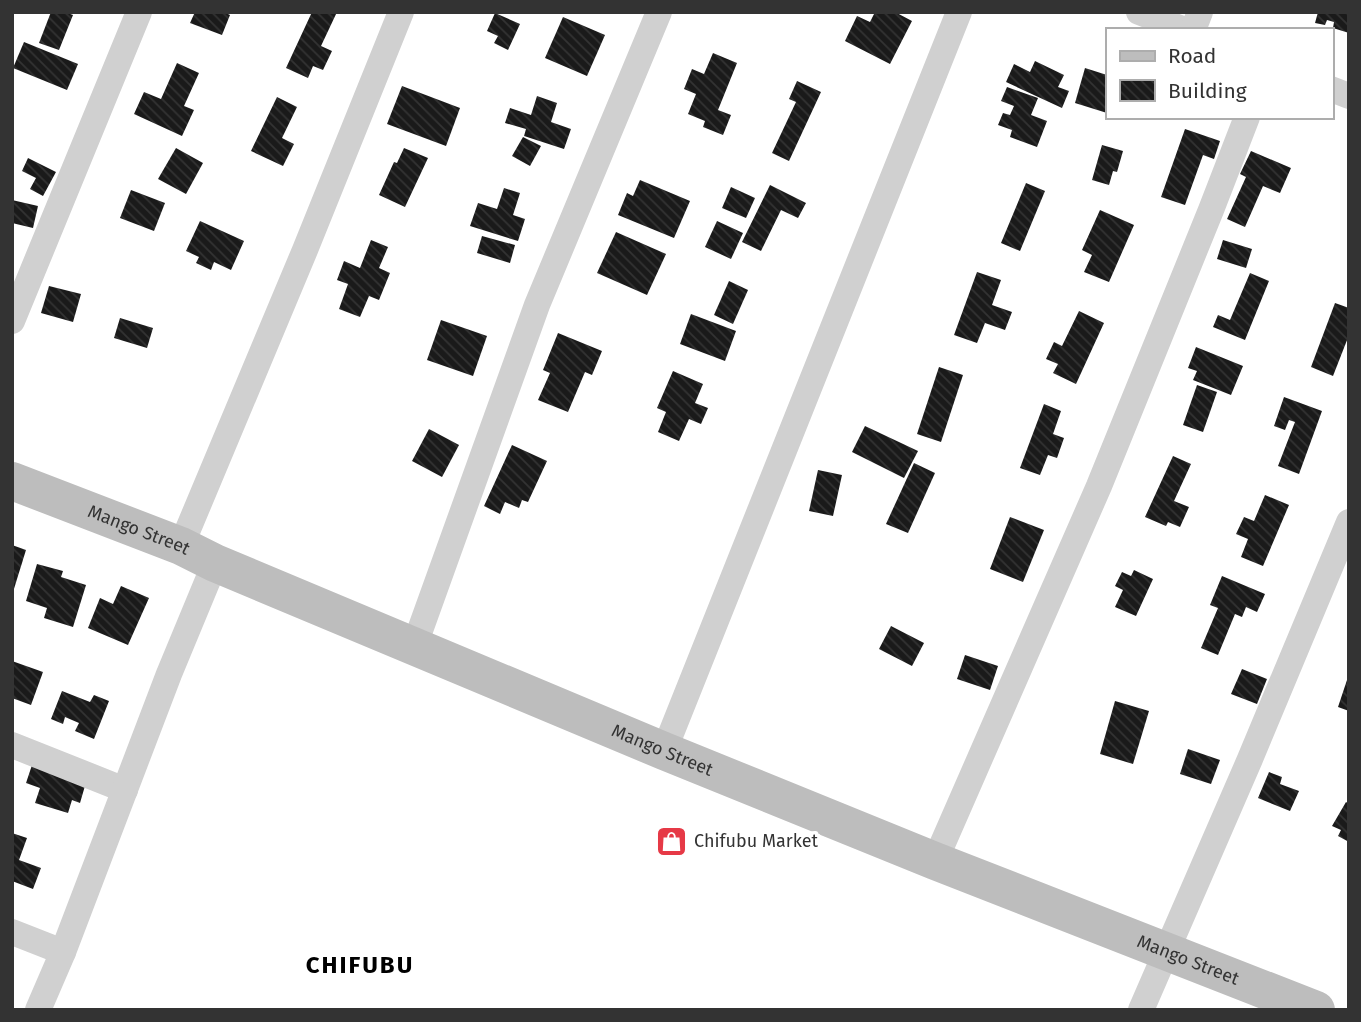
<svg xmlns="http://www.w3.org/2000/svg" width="1361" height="1022" viewBox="0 0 1361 1022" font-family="'Fira Sans',sans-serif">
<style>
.building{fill:url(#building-back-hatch)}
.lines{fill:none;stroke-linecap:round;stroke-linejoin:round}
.minor{stroke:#d0d0d0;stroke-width:26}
.secondary{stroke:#bdbdbd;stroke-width:38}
.labels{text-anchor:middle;stroke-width:7;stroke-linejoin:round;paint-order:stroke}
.street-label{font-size:18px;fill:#333;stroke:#fff}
.poi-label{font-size:18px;fill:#333;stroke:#fff;text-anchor:start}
.district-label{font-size:24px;font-weight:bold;letter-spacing:2px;fill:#000;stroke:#fff}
</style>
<defs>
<pattern id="building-back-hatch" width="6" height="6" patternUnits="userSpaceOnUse" patternTransform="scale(1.75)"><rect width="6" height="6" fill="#1a1a1a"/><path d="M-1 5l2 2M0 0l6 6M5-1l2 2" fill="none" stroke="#333"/></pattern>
</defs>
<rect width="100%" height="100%" fill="#fff"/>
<!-- building -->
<g class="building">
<path d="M51,12H65L73,15L59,50L39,43Z"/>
<path d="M195,12H224L230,15L222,35L190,23Z"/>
<path d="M312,12H337L321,46L332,51L323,70L313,66L308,78L286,68Z"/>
<path d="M875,12H895L912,21L890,64L845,41L857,16L870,22Z"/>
<path d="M1318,12H1349V33L1333,28L1334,22L1327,20L1325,25L1315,23Z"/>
<path d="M495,13L520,24L508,50L494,43L498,36L487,31Z"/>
<path d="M563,17L605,35L587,76L545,58Z"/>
<path d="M24,42L78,64L67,90L13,68Z"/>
<path d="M713,53L737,63L718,110L731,115L723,135L703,127L705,121L688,114L696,94L684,89L692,69L704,74Z"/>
<path d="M1035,61L1064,75L1058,87L1069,91L1062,108L1006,82L1014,64L1030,72Z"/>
<path d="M177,63L199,73L184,106L194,110L182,136L134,114L144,92L161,99Z"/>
<path d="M1085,68L1107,75V113L1075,103Z"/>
<path d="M797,81L821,92L789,161L772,153L796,102L789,99Z"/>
<path d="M402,86L460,108L446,146L387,124Z"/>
<path d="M1007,87L1038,98L1031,115L1047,121L1037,147L1010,137L1012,130L998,125L1003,113L1010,115L1014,106L1001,101Z"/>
<path d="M537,96L557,103L551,122L571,129L564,149L524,136L526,129L505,123L510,108L531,115Z"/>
<path d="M277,97L297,107L282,138L294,144L283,166L251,151Z"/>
<path d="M1185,129L1220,141L1214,159L1203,155L1185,205L1161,197Z"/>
<path d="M523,137L541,146L530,166L512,156Z"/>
<path d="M1102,145L1123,151L1117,172L1113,171L1109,185L1092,180Z"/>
<path d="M176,148L203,163L186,194L158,179Z"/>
<path d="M404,148L428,158L405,207L379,195L394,162L397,163Z"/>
<path d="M1251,151L1291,168L1280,193L1263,186L1245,227L1227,219L1246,177L1240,174Z"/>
<path d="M28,158L56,172L43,196L30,189L36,178L22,171Z"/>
<path d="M640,180L690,201L674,238L618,215L627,193L633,196Z"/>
<path d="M1026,183L1045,191L1020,251L1001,243Z"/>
<path d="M770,185L806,203L798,218L781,210L761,251L742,242Z"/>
<path d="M731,187L755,198L746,218L722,208Z"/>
<path d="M504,188L520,193L513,215L525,219L518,241L470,226L478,203L497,209Z"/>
<path d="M131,190L165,203L154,231L120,218Z"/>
<path d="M12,200L38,206L33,228L12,223Z"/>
<path d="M1100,210L1134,225L1109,282L1084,272L1092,255L1082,250Z"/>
<path d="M200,221L244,241L231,270L214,262L211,270L196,263L199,257L186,251Z"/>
<path d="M717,221L743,233L731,259L705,247Z"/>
<path d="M616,232L666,254L647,295L597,273Z"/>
<path d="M482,236L515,245L510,263L477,253Z"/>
<path d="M371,240L388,247L379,268L390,273L379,300L369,296L360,317L339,309L348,284L337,280L344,261L360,268Z"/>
<path d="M1223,240L1252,249L1246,268L1217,259Z"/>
<path d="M977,272L1001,280L992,305L1012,312L1005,330L985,323L977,343L954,335Z"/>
<path d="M1250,273L1269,281L1245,340L1213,327L1218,315L1230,320Z"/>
<path d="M729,281L748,290L733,324L714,315Z"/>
<path d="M49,286L81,294L73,322L41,313Z"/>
<path d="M1335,303L1349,308V335L1333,376L1311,367Z"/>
<path d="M1079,311L1104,323L1076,384L1053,373L1058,364L1046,359L1054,342L1062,346Z"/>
<path d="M691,314L736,331L725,361L680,344Z"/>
<path d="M120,318L153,328L147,348L114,338Z"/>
<path d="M441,320L487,336L473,376L427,360Z"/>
<path d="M558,333L602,351L592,375L585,372L568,412L538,400L550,373L543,370Z"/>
<path d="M1196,347L1243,366L1231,395L1193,380L1197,371L1188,368Z"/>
<path d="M939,367L963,375L941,442L917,434Z"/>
<path d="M673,371L703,384L695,403L708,408L701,424L689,419L679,441L658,432L666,412L657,408Z"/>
<path d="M1197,385L1217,392L1203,432L1183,425Z"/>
<path d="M1284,397L1322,411L1299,474L1278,466L1295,422L1289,420L1285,430L1274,426Z"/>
<path d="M1044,404L1061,411L1053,434L1064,438L1057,458L1048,455L1040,475L1020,468Z"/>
<path d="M865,426L918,451L904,478L852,452Z"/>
<path d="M429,429L459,445L442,477L412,461Z"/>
<path d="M512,445L547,461L528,502L522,500L519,508L505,502L500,514L484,506Z"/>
<path d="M1173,456L1191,464L1174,501L1189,507L1180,527L1168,522L1166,526L1145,517Z"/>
<path d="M914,463L935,473L908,533L886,524Z"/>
<path d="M818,470L842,475L833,516L809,511Z"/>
<path d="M1265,495L1289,505L1263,566L1241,557L1248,539L1236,534L1244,517L1254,521Z"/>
<path d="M1010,517L1044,530L1023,582L990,569Z"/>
<path d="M12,545L26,550L13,592H12Z"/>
<path d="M37,564L63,571L61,577L86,585L73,627L44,618L47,608L26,601Z"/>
<path d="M1134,570L1153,579L1136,616L1115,607L1123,590L1115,586L1122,572L1131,576Z"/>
<path d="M1222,576L1265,594L1257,612L1246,607L1242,617L1235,614L1218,655L1201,648L1218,608L1210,605Z"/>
<path d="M121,586L149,598L128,645L88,628L100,598L113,604Z"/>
<path d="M891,626L924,643L912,666L879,649Z"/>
<path d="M965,655L998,666L990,690L957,679Z"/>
<path d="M12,661L43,672L31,705L12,698Z"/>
<path d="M1242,669L1267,679L1257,704L1231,694Z"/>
<path d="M1349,674V711L1338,707Z"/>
<path d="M62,691L90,702L94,695L109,701L94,739L75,731L79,723L65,717L63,724L51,719Z"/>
<path d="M1115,701L1149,711L1133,764L1100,754Z"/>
<path d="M1188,749L1220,760L1211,784L1180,774Z"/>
<path d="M33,762L87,779L80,803L72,800L68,813L35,803L40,788L26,783Z"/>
<path d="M1269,772L1282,777L1280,784L1299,791L1290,811L1258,798Z"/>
<path d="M1346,802L1349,804V842L1338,836L1341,830L1332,826Z"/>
<path d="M12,833L27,838L19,860L41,868L33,889L12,881Z"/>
</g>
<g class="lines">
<!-- minor -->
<g class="minor">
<path d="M1139,12L1185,30"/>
<path d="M1193,30L1200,12"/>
<path d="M1331,89L1349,96"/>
<path d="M12,321L139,12"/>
<path d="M181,546L305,250L401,12"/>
<path d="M414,647L537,305L659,12"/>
<path d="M12,745L125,790"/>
<path d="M664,751L959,12"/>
<path d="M935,861L1099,486L1211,210L1247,117"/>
<path d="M12,932L63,952"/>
<path d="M38,1010L63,952L169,674L215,563"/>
<path d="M1141,1010L1250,759L1349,522"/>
</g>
<!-- secondary -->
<path class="secondary" id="s1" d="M12,481L181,546L215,563L664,751L935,861L1316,1010"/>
</g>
<!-- icons -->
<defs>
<symbol id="shop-square" viewBox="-11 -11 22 22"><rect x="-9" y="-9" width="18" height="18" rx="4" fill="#e63946" stroke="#fff"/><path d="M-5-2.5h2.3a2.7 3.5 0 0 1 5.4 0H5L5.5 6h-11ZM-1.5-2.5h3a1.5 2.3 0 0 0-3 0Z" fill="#fff"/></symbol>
</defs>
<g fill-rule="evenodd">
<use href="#shop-square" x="654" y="824" width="35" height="35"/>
</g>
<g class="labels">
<!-- street labels -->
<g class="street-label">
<text dy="6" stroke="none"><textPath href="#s1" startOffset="136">Mango Street</textPath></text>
<text dy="6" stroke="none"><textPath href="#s1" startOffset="704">Mango Street</textPath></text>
<text dy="6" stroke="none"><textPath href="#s1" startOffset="1270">Mango Street</textPath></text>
</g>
<!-- poi labels -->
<g class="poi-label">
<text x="694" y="847">Chifubu Market</text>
</g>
<!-- district labels -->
<g class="district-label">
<text x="360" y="973">CHIFUBU</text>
</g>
</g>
<!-- border -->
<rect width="1361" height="1022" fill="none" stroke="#333333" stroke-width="28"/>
<!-- legend -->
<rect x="1106" y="28" width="228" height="91" fill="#ffffff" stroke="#adadad" stroke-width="2"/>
<rect x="1120" y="51" width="35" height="10" fill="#bdbdbd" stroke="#adadad" stroke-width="2"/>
<text x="1168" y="63" font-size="21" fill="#333333">Road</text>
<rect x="1120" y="80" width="35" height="21" fill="url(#building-back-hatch)" stroke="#adadad" stroke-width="2"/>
<text x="1168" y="98" font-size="21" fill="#333333">Building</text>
</svg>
